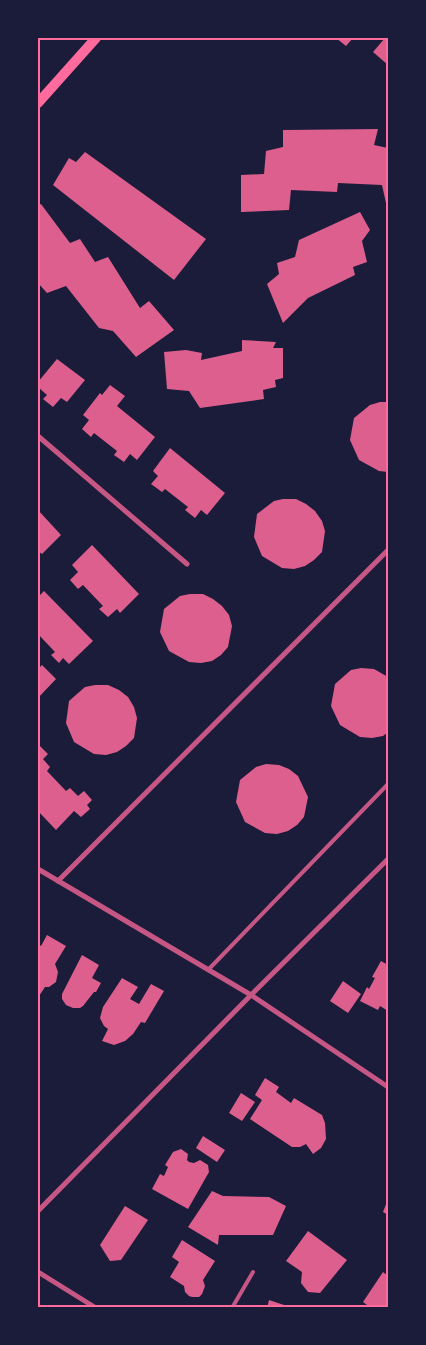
<svg xmlns="http://www.w3.org/2000/svg" width="426" height="1345" viewBox="0 0 426 1345" font-family="Montserrat,sans-serif">
<style>
.building{fill:#dd5f8e}
.lines{fill:none;stroke-linecap:round;stroke-linejoin:round}
.service{stroke:#c65784;stroke-width:4}
.minor{stroke:#c65784;stroke-width:5}
.secondary{stroke:#ff6b9d;stroke-width:10}
.neatline{fill:none;stroke:#ff6b9d;stroke-width:2}
</style>
<rect width="100%" height="100%" fill="#1b1b3a"/>
<!-- building -->
<g class="building">
<path d="M336,38H353L346,46Z"/>
<path d="M385,38H388V65L373,52Z"/>
<path d="M378,129L374,145L388,148V203H386L382,185L338,183L337,192L291,190L289,210L241,212V175L264,174L266,151L283,147V130Z"/>
<path d="M85,152L206,239L174,280L53,185L69,158L76,162Z"/>
<path d="M41,204L70,243L80,239L95,262L108,257L140,308L149,301L174,330L136,357L113,331L99,328L66,286L47,293L38,283V206Z"/>
<path d="M360,212L370,230L362,241L367,262L353,267L355,275L308,298L283,323L267,284L279,274L277,263L295,257L299,240Z"/>
<path d="M242,340L276,342L273,348H283V378L275,380L276,387L263,390L264,399L200,408L189,391L167,389L164,352L186,350L202,353L201,360L242,351Z"/>
<path d="M57,359L85,380L67,402L61,398L53,407L43,399L47,395L38,387V382Z"/>
<path d="M110,385L125,396L117,406L155,437L137,460L130,454L124,462L114,455L117,451L94,433L91,437L82,429L89,420L83,415L100,393L102,395Z"/>
<path d="M380,402H388V472L379,471L359,460L350,440L354,418L370,405Z"/>
<path d="M170,448L225,493L207,515L201,510L195,518L185,510L188,507L165,489L162,492L151,484L158,476L153,471Z"/>
<path d="M283,499H296L306,504L315,511L322,521L325,531L322,552L314,560L305,566L294,569L282,568L262,556L254,537L257,514L274,501Z"/>
<path d="M38,510L61,535L42,554L38,551Z"/>
<path d="M92,545L139,594L120,613L117,609L108,617L99,609L103,606L83,585L78,589L70,580L78,572L72,565Z"/>
<path d="M44,591L93,641L69,664L63,658L59,663L51,655L55,652L38,634V597Z"/>
<path d="M190,594H203L213,599L222,606L229,615L232,626L228,647L221,655L212,661L201,663L189,662L169,651L160,632L164,609L180,596Z"/>
<path d="M42,665L56,679L38,698V669Z"/>
<path d="M361,668L374,669L388,677V732L383,736L372,738L360,737L340,725L331,706L335,684L351,670Z"/>
<path d="M95,685H108L119,690L128,697L134,707L137,718L134,738L126,746L117,752L106,755L94,754L74,742L66,723L69,701L85,687Z"/>
<path d="M38,744L48,754L43,759L50,767L47,771L66,791L70,788L78,796L84,791L92,800L87,805L90,809L81,817L74,811L56,830L38,811Z"/>
<path d="M266,764L279,765L289,769L298,776L308,797L304,817L297,825L288,831L277,834L265,833L245,822L236,802L240,780L256,767Z"/>
<path d="M47,935L66,946L55,964L58,972L56,982L49,987H45L39,996L38,995V944L41,946Z"/>
<path d="M82,955L99,965L92,978L101,983L96,992H94L83,1006L80,1008H73L66,1005L62,999V994Z"/>
<path d="M381,961L388,965V1011L380,1006L378,1010L360,1001L367,987L369,989L375,978L372,977Z"/>
<path d="M122,978L138,987L130,999L139,1004L151,984L164,991L145,1023L141,1022L133,1034L125,1041L114,1045L102,1041L108,1029L104,1026L100,1018L103,1007Z"/>
<path d="M343,981L361,994L348,1013L330,1001Z"/>
<path d="M265,1078L279,1087L276,1092L291,1103L294,1098L322,1115L325,1123L326,1139L321,1148L313,1154L306,1144L300,1147H292L250,1119L262,1100L255,1095Z"/>
<path d="M241,1093L255,1102L242,1121L229,1113Z"/>
<path d="M203,1136L225,1150L217,1162L196,1148Z"/>
<path d="M181,1149L188,1154L187,1160L189,1162L194,1163L200,1160L208,1165L209,1172L188,1209L152,1189L160,1174L164,1176L168,1167L165,1165L173,1152Z"/>
<path d="M212,1191L223,1196L269,1197L286,1206L273,1235H219L218,1245L188,1227Z"/>
<path d="M388,1199V1215L383,1212Z"/>
<path d="M125,1206L148,1220L121,1260L110,1261L100,1245Z"/>
<path d="M308,1231L347,1260L320,1293L308,1292L301,1283L302,1272L286,1261Z"/>
<path d="M182,1240L215,1261L203,1280L205,1286L202,1294L199,1297H192L189,1296L185,1292L184,1286L170,1277L179,1262L172,1257Z"/>
<path d="M383,1272L388,1276V1308H371L363,1302Z"/>
<path d="M269,1300L290,1307V1308H267Z"/>
</g>
<g class="lines">
<!-- service -->
<g class="service">
<path d="M208,970L388,784"/>
<path d="M232,1308L253,1272"/>
</g>
<!-- minor -->
<g class="minor">
<path d="M38,436L187,564"/>
<path d="M38,869L251,995L388,1087"/>
<path d="M58,881L388,550"/>
<path d="M38,1211L251,995L388,859"/>
<path d="M38,1272L96,1308"/>
</g>
<!-- secondary -->
<path class="secondary" d="M38,103L96,38"/>
</g>
<!-- border -->
<rect width="426" height="1345" fill="none" stroke="#1b1b3a" stroke-width="78"/>
<rect x="39" y="39" width="348" height="1267" class="neatline"/>
</svg>
